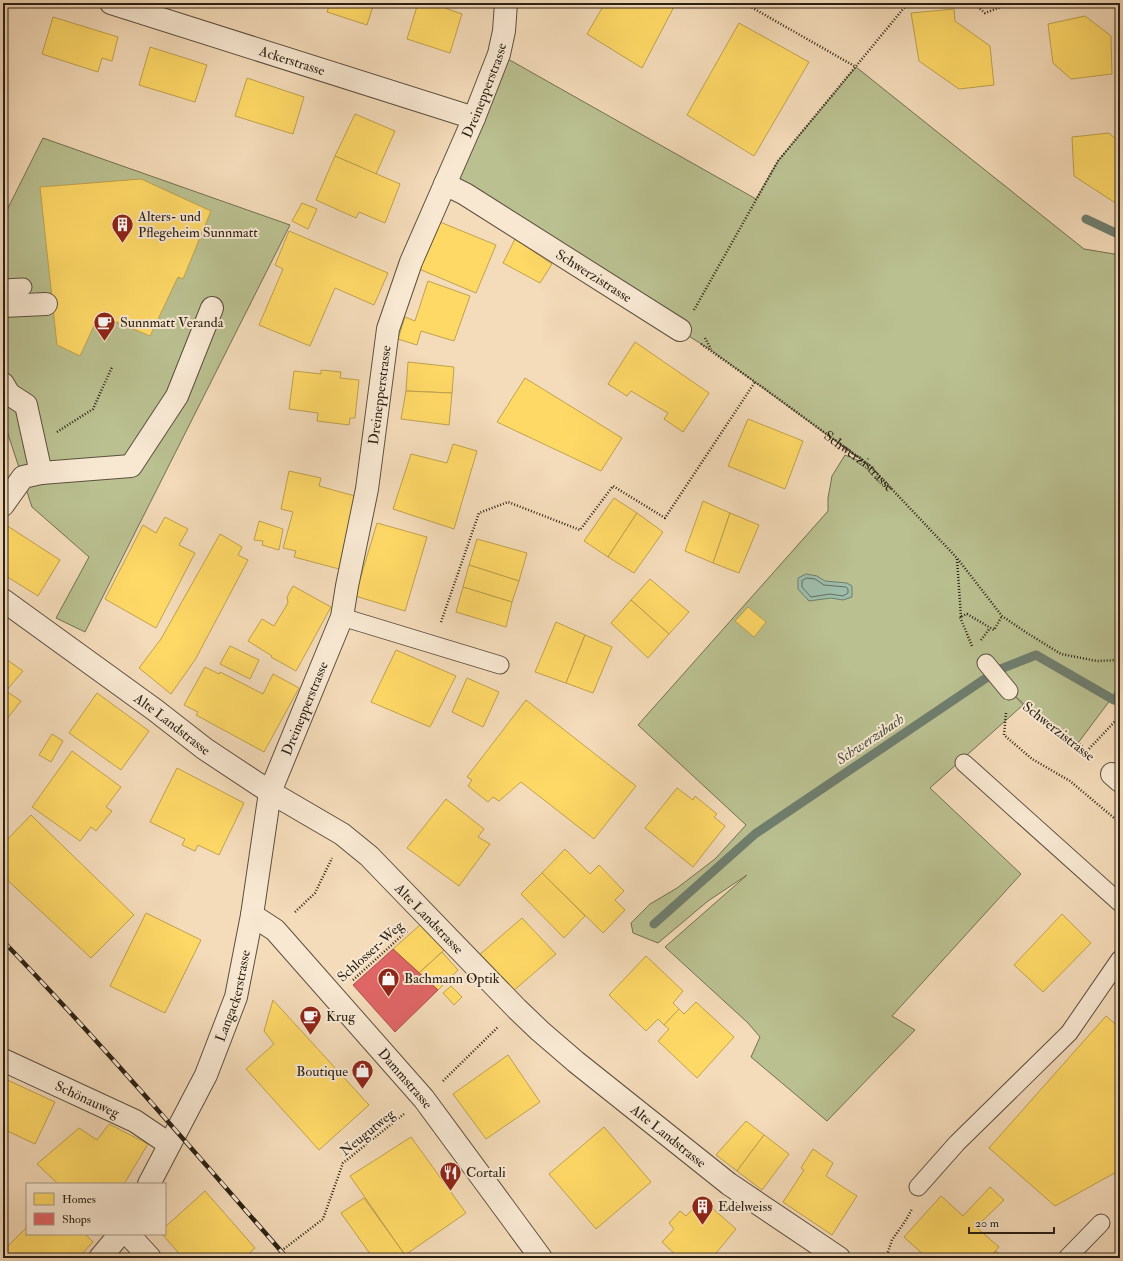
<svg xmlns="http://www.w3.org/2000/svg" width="1123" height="1261" viewBox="0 0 1123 1261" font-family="'IM FELL Double Pica',serif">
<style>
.green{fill:#bac090;stroke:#727052}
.water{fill:#9dbca9;stroke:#6f7e6e}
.homes{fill:#ffd966;stroke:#bfa24e}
.shops{fill:#e06666;stroke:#a9514e}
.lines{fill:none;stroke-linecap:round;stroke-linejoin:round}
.shore{stroke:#646e5f;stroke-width:1}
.stream{stroke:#6f7e6e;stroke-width:9}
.service-casing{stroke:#5c503e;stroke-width:19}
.pedestrian-casing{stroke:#5c503e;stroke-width:24}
.minor-casing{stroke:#5c503e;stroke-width:24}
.path{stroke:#2a2115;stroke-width:2.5;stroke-dasharray:1 2;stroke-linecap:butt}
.service{stroke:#f8e8d2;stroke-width:17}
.pedestrian{stroke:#f8e8d2;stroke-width:22}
.minor{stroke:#f8e8d2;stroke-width:22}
.rail-casing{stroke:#2a2115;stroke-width:4.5}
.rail{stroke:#f8e8d2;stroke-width:3;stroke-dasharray:9;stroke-linecap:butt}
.labels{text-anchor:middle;stroke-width:4;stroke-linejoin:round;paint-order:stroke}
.street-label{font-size:14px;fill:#2a2115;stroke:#f8e8d2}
.poi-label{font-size:14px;fill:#2a2115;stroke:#f8e8d2;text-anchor:start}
.water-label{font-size:15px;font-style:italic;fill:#4c5041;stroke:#f8e8d2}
</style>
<rect width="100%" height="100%" fill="#f4dbb9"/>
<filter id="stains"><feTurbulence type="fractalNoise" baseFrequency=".005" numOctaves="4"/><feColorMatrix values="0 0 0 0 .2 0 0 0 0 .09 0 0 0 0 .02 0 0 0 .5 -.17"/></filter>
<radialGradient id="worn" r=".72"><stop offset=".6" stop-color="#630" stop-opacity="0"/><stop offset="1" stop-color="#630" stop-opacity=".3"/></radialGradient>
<!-- green -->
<g class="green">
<path d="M499,54L756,199L778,161L856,67L1084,249L1120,255V687L1078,743L1052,729L1015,696L1023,705L930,788L1021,874L892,1016L915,1030L827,1121L751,1057L760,1037L748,1023L665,947L747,875L708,901L658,943L633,933L631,923L650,904L677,888L715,859L746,825L638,725L828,511V498L832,476L845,455L867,464L711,350L445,184Z"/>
<path d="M43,138L290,225L85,632L56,618L89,557L32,507L3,419V218Z"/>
</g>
<!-- water -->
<path class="water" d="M806,574L817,576L825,581L847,583L852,586V597L843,600L831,598L809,601L798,589V578Z"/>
<!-- homes -->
<g class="homes">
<path d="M330,3H374L367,25L327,12Z"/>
<path d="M418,3H431L462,14L450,53L407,39Z"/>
<path d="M605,3H676L642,68L587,34Z"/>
<path d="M954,9L955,21L990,46L994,85L959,89L919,61L911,13Z"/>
<path d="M1085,16L1111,36L1112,74L1071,79L1053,63L1048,24Z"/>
<path d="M53,17L118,37L112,61L102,58L98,72L42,54Z"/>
<path d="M739,23L809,62L754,156L687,115Z"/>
<path d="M150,47L207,65L195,102L139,85Z"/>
<path d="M247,78L304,97L293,134L235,116Z"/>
<path d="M355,114L395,131L376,174L335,156Z"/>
<path d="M1109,133L1120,143V204H1117L1074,176L1072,137Z"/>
<path d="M335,156L400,184L385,223L359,212L356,218L316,200Z"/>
<path d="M141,179L211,211L183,279L178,277L150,336L99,315L80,356L57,345L40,187Z"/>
<path d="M302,203L317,209L308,229L292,221Z"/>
<path d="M440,222L496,245L476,293L419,269Z"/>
<path d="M289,231L388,273L374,305L335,288L310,346L259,325L283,269L275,265Z"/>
<path d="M515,239L552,264L540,283L503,263Z"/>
<path d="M428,281L470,296L454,341L421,331L417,345L398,339L405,317L415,321Z"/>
<path d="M635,342L709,393L683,432L664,419L668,413L631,391L627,396L608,384Z"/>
<path d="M408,362L454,367L452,393L406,391Z"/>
<path d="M321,370L341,372L340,378L359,380L355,418H350L349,425L317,421L318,413L289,409L294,371L321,374Z"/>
<path d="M525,378L622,438L601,471L497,422Z"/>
<path d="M406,391L452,393L449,425L401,419Z"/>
<path d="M748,419L803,441L785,489L728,466Z"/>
<path d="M453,444L477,451L454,529L393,509L411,454L447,463Z"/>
<path d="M289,471L321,478L319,486L355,496L339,569L294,557L296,551L283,548L293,512L281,509Z"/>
<path d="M614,498L637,513L608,557L584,541Z"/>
<path d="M703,501L730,513L713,563L685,551Z"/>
<path d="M637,513L663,532L634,573L608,557Z"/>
<path d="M730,513L759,525L739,573L713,563Z"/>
<path d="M165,517L188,529L179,545L195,553L156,628L105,599L143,525L156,533Z"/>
<path d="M259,521L283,529L279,550L262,545L263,541L254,540Z"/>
<path d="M377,523L427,537L405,611L355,596Z"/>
<path d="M6,525L60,560L38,596L6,576L3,580V529Z"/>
<path d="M220,534L242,547L238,555L248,560L195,660L171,694L139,668L161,639Z"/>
<path d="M477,539L527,553L519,581L469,565Z"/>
<path d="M469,565L519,581L512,602L463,587Z"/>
<path d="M650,579L689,612L669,634L631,600Z"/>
<path d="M293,586L331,607L296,671L271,657L272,656L248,641L262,619L274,626L288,603L287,597Z"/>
<path d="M463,587L512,602L506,627L456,612Z"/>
<path d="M631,600L669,634L648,658L611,623Z"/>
<path d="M748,607L766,622L754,637L735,621Z"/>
<path d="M556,622L585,635L566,683L535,672Z"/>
<path d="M585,635L612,647L593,693L566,683Z"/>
<path d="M230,646L259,660L250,679L220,664Z"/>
<path d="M396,650L456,676L430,727L371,702Z"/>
<path d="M3,657L23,671L6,691L21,701L3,724Z"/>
<path d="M205,667L219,674L220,672L263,694L273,674L299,688L264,752L196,715L198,712L184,705Z"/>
<path d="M467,678L499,692L483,727L452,712Z"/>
<path d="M97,693L149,731L121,770L69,733Z"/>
<path d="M526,700L636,786L594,839L521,782L499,801L493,797L488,802L468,786L472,780L467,777Z"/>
<path d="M52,734L63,741L51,762L39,755Z"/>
<path d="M72,751L121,787L106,807L112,811L96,831L91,827L80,841L32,807Z"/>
<path d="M177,768L244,803L219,855L198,845L195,851L182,845L185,839L150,822Z"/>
<path d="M677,788L693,800L695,796L717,814L714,817L725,826L693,867L645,828Z"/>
<path d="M446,799L484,829L478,837L490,844L459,886L407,848Z"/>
<path d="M31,815L134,915L91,958L3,876V844Z"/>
<path d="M565,849L590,874L599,865L624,891L615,900L625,910L603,933L542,873Z"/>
<path d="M542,873L585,916L564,938L521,894Z"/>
<path d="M146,913L201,940L165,1013L110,986Z"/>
<path d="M1062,914L1091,943L1043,992L1014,965Z"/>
<path d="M522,918L556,954L512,992L478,956Z"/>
<path d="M420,925L446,948L419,973L393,949Z"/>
<path d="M442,952L458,970L438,990L419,973Z"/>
<path d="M646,956L683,991L673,1003L679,1009L664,1025L658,1019L646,1031L609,995Z"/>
<path d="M451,986L462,997L454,1005L443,993Z"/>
<path d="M273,1000L369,1105L319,1150L246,1069L274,1044L264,1031Z"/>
<path d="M696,1002L734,1037L697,1078L658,1041L669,1029L664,1025L679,1009L684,1014Z"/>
<path d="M1106,1016L1120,1028V1170L1055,1206L989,1148Z"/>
<path d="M508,1055L540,1102L486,1139L453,1094Z"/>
<path d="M3,1078L55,1102L35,1144L3,1129Z"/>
<path d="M746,1121L764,1135L737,1171L716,1155Z"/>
<path d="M109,1124L148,1144L124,1184H58L37,1164L79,1128L97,1140Z"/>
<path d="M604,1127L651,1182L596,1229L549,1174Z"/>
<path d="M764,1135L789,1154L762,1190L737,1171Z"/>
<path d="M411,1137L466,1213L405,1255L350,1176Z"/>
<path d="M813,1149L833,1163L826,1176L857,1196L832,1235L783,1202L804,1170L801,1168Z"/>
<path d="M990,1187L1004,1200L976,1227L999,1247L989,1258H927L904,1237L941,1196L963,1216Z"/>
<path d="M205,1191L255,1248L244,1258H183L162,1234H165V1227Z"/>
<path d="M364,1198L405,1255L401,1258H397L394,1255L373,1258L341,1213Z"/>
<path d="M702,1199L736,1229L712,1258H679L662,1242L674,1229L669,1223L680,1211L686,1216Z"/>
<path d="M27,1227V1234H85L93,1242L78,1258H3V1251Z"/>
<path d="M996,1251L1004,1258H989Z"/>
</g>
<!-- shops -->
<path class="shops" d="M393,949L438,990L395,1032L353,985Z"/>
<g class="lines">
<!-- shore -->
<path class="shore" d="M807,578L815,579L824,585L846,587L848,589V593L843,596L830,594L811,597L802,587V581Z"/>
<!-- stream -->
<g class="stream">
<path d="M1086,219L1120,235"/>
<path d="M654,924L755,834L998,670L1036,655L1114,700L1120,693"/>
</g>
<defs>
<g id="service">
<path d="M3,288L23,287"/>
<path d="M342,617L500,665"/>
<path d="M986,663L1009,691"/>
<path d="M964,763L1120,903"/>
<path d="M918,1187L957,1143L1069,1033L1120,959"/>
<path d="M1067,1258L1101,1223"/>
</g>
<g id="pedestrian">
<path d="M3,306L46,304"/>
<path d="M3,384L9,394L26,405L41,473L23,477L3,505"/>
<path d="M41,473L131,466L177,396L212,308"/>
<path d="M128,1234L150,1258"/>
</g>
<g id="minor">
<path id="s2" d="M111,3L474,118"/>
<path id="s3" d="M445,184L465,194L680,330"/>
<path id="s4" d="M3,600L155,710L205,749L270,792L342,834L369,856L517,1009L540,1031L576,1062L729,1184L839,1258"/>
<path d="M1112,774L1120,781"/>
<path id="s5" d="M252,915L275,930L424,1099L541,1258"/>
<path id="s6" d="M3,1060L135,1121L169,1144"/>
<path id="s7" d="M149,1184L206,1075L236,997L252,915L270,792L342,617L347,586L367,489L388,329L411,262L474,118L499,54L504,31L506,3"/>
<path d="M100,1258L120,1234"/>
</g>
</defs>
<!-- service casing -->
<use href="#service" class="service-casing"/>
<!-- pedestrian casing -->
<use href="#pedestrian" class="pedestrian-casing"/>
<!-- minor casing -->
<use href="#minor" class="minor-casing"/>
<!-- path -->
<g class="path">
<path d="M744,3L856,67"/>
<path d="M973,3L985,13L1011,3"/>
<path d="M694,310L778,161L908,3"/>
<path d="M705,338L711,349"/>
<path id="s1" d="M701,344L765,389L869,465L957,558L1002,616L1027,633L1061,654L1097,661L1120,660"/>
<path d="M57,432L93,409L112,367"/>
<path d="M957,559L961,617"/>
<path d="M441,622L479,513L508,502L580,530L613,486L665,518L755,382"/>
<path d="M981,640L990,628"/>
<path d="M972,646L960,617L967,614L994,630L1002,616"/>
<path d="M1026,706L1052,729L1078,743L1093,757"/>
<path d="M1006,713L1004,735L1032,759L1070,781L1120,823"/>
<path d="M1087,751L1120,716"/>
<path d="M295,912L315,893L332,858"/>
<path d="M353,980L407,931"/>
<path d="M443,1081L498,1027"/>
<path d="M272,1258L323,1219L343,1163L404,1114"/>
<path d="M886,1258L892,1240L906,1220L912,1209"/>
</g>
<!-- service -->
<use href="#service" class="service"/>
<!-- pedestrian -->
<use href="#pedestrian" class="pedestrian"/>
<!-- minor -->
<use href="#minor" class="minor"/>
<defs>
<path id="rail" d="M3,941C101,1043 194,1151 287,1258"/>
</defs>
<!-- rail casing -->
<use href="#rail" class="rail-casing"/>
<!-- rail -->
<use href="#rail" class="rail"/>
</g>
<!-- icons -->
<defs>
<symbol id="building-pin" viewBox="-11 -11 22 30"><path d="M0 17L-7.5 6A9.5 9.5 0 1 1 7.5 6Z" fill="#8f2418" stroke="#f8e8d2"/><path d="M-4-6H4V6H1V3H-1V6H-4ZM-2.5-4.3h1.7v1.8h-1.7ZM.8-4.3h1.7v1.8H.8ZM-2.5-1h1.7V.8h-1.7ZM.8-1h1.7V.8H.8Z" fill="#fff"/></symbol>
<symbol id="cafe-pin" viewBox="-11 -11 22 30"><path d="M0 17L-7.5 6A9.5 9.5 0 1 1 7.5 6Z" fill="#8f2418" stroke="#f8e8d2"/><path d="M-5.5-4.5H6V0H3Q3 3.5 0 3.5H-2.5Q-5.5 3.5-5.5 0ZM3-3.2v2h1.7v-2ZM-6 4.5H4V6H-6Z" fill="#fff"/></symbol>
<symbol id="shop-pin" viewBox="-11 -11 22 30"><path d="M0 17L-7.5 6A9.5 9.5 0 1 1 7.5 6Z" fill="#8f2418" stroke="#f8e8d2"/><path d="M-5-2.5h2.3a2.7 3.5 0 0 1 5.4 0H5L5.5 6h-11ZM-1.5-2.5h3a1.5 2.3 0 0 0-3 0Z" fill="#fff"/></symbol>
<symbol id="restaurant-pin" viewBox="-11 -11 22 30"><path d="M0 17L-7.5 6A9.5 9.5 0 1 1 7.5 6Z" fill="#8f2418" stroke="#f8e8d2"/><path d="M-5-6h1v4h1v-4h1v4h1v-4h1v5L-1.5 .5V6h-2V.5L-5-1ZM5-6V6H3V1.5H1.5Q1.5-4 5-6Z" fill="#fff"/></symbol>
</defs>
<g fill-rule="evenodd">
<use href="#building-pin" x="110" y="212" width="25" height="34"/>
<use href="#cafe-pin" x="92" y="310" width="25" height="34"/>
<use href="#shop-pin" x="376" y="966" width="25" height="34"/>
<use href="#cafe-pin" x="298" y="1004" width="25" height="34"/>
<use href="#shop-pin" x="350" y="1058" width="25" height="34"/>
<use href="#restaurant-pin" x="438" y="1160" width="25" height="34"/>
<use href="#building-pin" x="690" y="1194" width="25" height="34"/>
</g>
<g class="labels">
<!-- street labels -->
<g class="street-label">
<text dy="5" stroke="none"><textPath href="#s2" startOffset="190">Ackerstrasse</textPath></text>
<text dy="5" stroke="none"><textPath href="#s7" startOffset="1153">Dreinepperstrasse</textPath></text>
<text dy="5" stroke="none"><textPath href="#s3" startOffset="175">Schwerzistrasse</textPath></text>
<text dy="5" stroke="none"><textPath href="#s7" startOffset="829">Dreinepperstrasse</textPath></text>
<text dy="5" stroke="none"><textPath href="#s1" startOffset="197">Schwerzistrasse</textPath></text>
<text dy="5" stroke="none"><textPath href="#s7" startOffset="505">Dreinepperstrasse</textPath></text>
<text dy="5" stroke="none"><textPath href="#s4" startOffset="210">Alte Landstrasse</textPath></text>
<text transform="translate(1059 731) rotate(38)" y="5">Schwerzistrasse</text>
<text dy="5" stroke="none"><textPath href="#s4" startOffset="534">Alte Landstrasse</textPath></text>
<text transform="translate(370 951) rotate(-42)" y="5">Schlosser-Weg</text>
<text dy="5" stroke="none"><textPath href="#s7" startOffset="207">Langackerstrasse</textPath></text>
<text dy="5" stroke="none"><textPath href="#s5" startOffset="225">Dammstrasse</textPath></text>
<text dy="5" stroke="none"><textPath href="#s6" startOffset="93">Schönauweg</textPath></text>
<text transform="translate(367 1132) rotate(-39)" y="5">Neugutweg</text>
<text dy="5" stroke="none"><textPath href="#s4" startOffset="858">Alte Landstrasse</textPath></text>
</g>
<!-- poi labels -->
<g class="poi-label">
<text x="138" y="221">Alters- und<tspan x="138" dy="16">Pflegeheim Sunnmatt</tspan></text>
<text x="120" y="327">Sunnmatt Veranda</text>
<text x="404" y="983">Bachmann Optik</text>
<text x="326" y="1021">Krug</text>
<text x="348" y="1076" text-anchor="end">Boutique</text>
<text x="466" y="1177">Cortali</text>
<text x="718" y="1211">Edelweiss</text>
</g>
<!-- water labels -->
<g class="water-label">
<text transform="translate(870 739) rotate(-34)" y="5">Schwerzibach</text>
</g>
</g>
<!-- margin -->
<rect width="1123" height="1261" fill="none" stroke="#f4dbb9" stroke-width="16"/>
<rect x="4" y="4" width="1115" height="1253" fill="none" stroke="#2a2115" stroke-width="2"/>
<rect x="8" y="8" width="1107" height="1245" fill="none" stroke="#2a2115"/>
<!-- legend -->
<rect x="26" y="1183" width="140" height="52" fill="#f8e8d2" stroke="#a69886"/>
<rect x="34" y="1193" width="20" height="12" fill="#ffd966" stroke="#a69886"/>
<text x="62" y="1203" font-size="12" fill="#2a2115">Homes</text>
<rect x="34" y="1213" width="20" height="12" fill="#e06666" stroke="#a69886"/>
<text x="62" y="1223" font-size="12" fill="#2a2115">Shops</text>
<!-- scale -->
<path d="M969 1227v6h85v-6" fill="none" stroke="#2a2115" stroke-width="2"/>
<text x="975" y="1227" font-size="12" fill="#2a2115" stroke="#f8e8d2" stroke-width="3" paint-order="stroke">20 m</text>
<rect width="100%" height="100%" filter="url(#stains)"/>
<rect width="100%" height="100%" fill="url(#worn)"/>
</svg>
